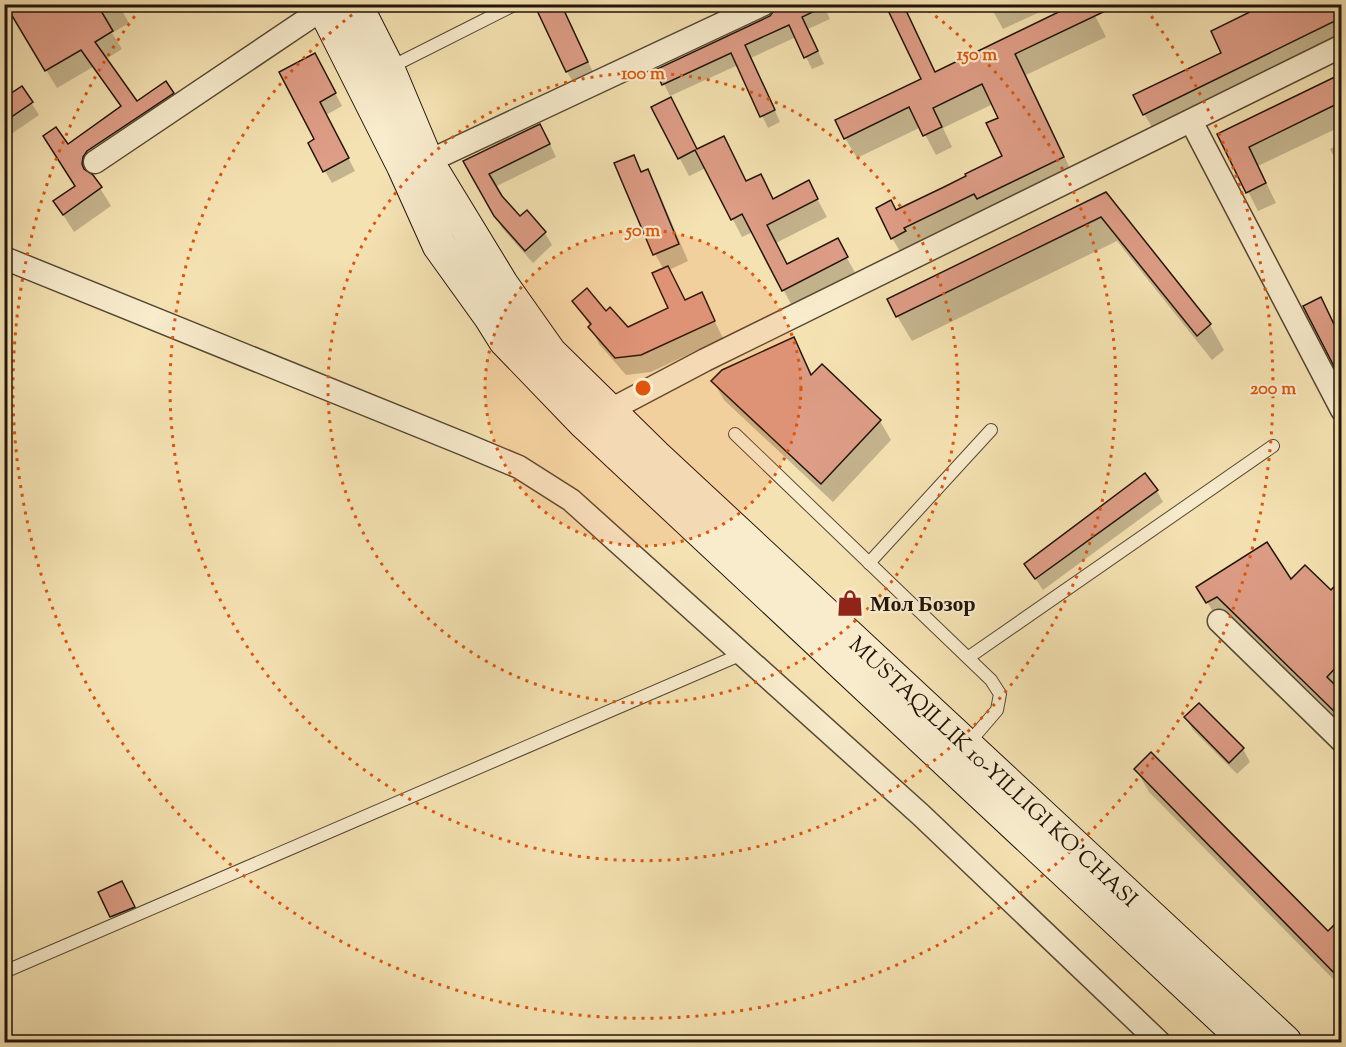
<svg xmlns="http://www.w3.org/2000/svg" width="1346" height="1047" viewBox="0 0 1346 1047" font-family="'Sorts Mill Goudy',serif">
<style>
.shadow{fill:#0003}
.building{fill:#de9d86;stroke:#211408;stroke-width:1.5}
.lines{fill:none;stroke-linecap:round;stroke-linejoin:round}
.lane-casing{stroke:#564832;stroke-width:14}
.street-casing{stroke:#564832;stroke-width:25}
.secondary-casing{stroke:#211408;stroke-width:35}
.lane{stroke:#f8eccd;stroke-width:12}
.street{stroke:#f8eccd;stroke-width:22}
.secondary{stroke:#f8eccd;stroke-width:33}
.ring{fill:none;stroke:#de560c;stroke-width:3;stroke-dasharray:3 6}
.labels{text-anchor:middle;stroke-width:4.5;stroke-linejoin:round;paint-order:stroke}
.poi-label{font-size:22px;font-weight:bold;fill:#211408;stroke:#f8eccd;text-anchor:start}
.street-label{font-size:22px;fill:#211408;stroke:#f8eccd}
.centre{fill:#de560c;stroke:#f8eccd;stroke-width:3}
.ring-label{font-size:18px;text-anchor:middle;font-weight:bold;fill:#de560c;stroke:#f8eccd;stroke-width:4.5;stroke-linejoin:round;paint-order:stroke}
</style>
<rect width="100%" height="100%" fill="#f5e2b2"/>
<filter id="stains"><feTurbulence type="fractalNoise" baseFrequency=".00333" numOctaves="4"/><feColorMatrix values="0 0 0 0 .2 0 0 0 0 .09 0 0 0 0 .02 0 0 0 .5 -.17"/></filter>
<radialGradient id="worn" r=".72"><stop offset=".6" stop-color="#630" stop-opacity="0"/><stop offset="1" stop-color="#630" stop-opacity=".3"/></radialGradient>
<!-- shadow -->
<g class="shadow">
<path d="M4,4H118L129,23L112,33L122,49L106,59L137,103L173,93L183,111L97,169L92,175L111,206L74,232L55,202L76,187L67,146L121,107L93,67L57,88L14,17L4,23Z"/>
<path d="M536,4H562L597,81L578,90L567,72Z"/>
<path d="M823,4L830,19L808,29L824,64L812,69L796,37L751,58L780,122L768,128L738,65L670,96L664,84Z"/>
<path d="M887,4H903L936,73L1089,4L1106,37L1026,75L1074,177L904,258L892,238L896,212L1004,157L1000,118L993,104L943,128L952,147L936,155L921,127L857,158L845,138L923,79Z"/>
<path d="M968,4H985L971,11Z"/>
<path d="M989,4H1038L1042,11L1003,29Z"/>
<path d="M1328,4H1342V41L1155,132L1144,114Z"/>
<path d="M322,68L342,106L326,115L355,171L332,183L325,171L316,140Z"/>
<path d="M1342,76V126L1258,166L1276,203L1258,211L1219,135Z"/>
<path d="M22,88L39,115L4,139V100Z"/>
<path d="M653,107L698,151L774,200L808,182L827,217L776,243L787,266L837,240L857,276L793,308L753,232L742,237L706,168L689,176Z"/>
<path d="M547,138L556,157L495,187L501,197L520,219L545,233L552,245L533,263L502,228L465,162Z"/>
<path d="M1342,143V172L1330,149Z"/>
<path d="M633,156L643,173L647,171L657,188L688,261L669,270L685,301L701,294L723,338L651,372L626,375L599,344L591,327L574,301L606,313L628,329L670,309L664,270L655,254L616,164Z"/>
<path d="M1105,194L1210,325L1224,350L1212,360L1117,241L912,341L897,316Z"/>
<path d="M1328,311L1342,340V376L1339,371Z"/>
<path d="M794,339L813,376L880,421L891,440L833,502L724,400L713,381Z"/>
<path d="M1157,491L1163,502L1043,590L1026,565Z"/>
<path d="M1291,582L1331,592L1338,586L1342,589V725L1228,613L1218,620L1198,587Z"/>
<path d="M1186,718L1243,749L1250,762L1237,774L1193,730Z"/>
<path d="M1136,769L1328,933L1342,920V988L1149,792Z"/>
<path d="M100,893L129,895L141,919L119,929Z"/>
</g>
<!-- building -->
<g class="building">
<path d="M5,4H97L113,31L95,42L137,101L166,81L174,93L87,151L83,157L82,164L84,169L93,175L102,187L63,215L53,201L75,186L43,136L56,127L68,144L121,106L81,50L45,71Z"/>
<path d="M534,4H561L588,62L566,72Z"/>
<path d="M785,4H829L802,17L818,51L804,58L789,25L745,45L775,110L760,117L731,53L662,85L655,70L770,16L776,8Z"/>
<path d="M885,4H903L935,72L1075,4H1120L1015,54L1064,157L977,199L974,194L904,228L906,231L891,239L876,208L891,200L896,210L944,187L966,176L965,174L1002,156L986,123L998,118L982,84L933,108L942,127L923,136L909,107L844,139L835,120L921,79Z"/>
<path d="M1266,4H1341V18L1143,115L1133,95L1221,53L1211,31Z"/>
<path d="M315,53L336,93L320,102L349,158L323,172L308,143L314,139L279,72Z"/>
<path d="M1341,74V102L1249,147L1266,183L1246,193L1217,134Z"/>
<path d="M22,86L33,102L4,122V98Z"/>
<path d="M671,97L697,149L724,136L746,181L761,174L773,199L809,180L818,199L767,225L787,264L838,238L848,257L782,291L742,214L731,220L695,150L678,159L651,107Z"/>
<path d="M540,124L550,144L489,174L502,196L520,216L527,210L546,232L525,251L494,216L463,161Z"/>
<path d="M634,155L641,172L648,169L679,244L653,255L614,163Z"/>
<path d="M1106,192L1211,324L1197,336L1101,217L896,317L887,299Z"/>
<path d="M668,266L685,300L702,292L715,321L641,355L615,358L588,327L591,324L572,301L587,288L606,311L610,307L628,327L668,308L652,273Z"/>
<path d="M1321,297L1341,339V380L1303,306Z"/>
<path d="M794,337L811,375L822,364L881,420L821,484L711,381L722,370Z"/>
<path d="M1145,473L1158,490L1035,579L1024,564Z"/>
<path d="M1267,542L1291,579L1305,565L1331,590L1341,579V662L1327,677L1341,691V718L1217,597L1206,603L1196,587Z"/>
<path d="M1199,703L1244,748L1229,763L1184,717Z"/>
<path d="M1151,752L1328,931L1341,918V980L1134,769Z"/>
<path d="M122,881L135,907L110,917L98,892Z"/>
</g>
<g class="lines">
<defs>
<g id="lane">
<path d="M389,68L512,6"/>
<path d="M735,434L991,680L1000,694L997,710L967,745"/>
<path d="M869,563L991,430"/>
<path d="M969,657L1273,446"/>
<path d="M4,972L742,654"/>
</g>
<g id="street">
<path d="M1191,121L1342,410"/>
<path d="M95,162L324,8"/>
<path d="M427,162L764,4"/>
<path d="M4,258L464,444L519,467L571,500L921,815L1159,1042"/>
<path d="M597,417L705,360L1342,46"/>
<path d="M1219,621L1342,741"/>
</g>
<g id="secondary">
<path d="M322,4L404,167L439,245L490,316L505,340L585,423L1248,1042"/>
<path d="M355,4L388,69L427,162L502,285L550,353L655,456L1285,1042"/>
</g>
</defs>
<!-- lane casing -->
<use href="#lane" class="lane-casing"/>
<!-- street casing -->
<use href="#street" class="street-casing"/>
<!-- secondary casing -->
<use href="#secondary" class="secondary-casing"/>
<!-- lane -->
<use href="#lane" class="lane"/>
<!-- street -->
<use href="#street" class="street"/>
<!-- secondary -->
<use href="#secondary" class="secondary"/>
</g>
<!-- distance rings -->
<circle cx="643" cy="388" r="158" fill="#de560c" fill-opacity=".12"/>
<g class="ring">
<circle cx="643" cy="388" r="158"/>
<circle cx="643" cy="388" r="315"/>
<path d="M921 5A473 473 0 1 1 365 5"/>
<path d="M1146 9A630 630 0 1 1 140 9"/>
</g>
<!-- icons -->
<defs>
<symbol id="shop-bare" viewBox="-9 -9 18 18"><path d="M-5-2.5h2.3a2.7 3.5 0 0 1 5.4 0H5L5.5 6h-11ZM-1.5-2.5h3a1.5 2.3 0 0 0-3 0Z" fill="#8f2418" stroke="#f8eccd" stroke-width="2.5" paint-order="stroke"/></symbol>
</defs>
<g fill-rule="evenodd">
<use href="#shop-bare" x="831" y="584" width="38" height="38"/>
</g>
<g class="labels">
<!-- poi labels -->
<g class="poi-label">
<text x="870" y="611">Мол Бозор</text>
</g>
<!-- street labels -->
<g class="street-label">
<text transform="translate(994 771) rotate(43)" y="8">MUSTAQILLIK 10-YILLIGI KO'CHASI</text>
</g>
</g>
<circle cx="643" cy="388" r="9" class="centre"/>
<g class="ring-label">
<text x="977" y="60">150 m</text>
<text x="643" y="79">100 m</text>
<text x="643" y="236">50 m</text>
<text x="1273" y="394">200 m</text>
</g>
<!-- margin -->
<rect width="1346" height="1047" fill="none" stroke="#f5e2b2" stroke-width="24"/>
<rect x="6" y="6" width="1334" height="1035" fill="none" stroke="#211408" stroke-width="3"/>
<rect x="12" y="12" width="1322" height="1023" fill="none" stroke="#211408" stroke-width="1.5"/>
<rect width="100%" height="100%" filter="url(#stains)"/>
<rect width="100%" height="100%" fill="url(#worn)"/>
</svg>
